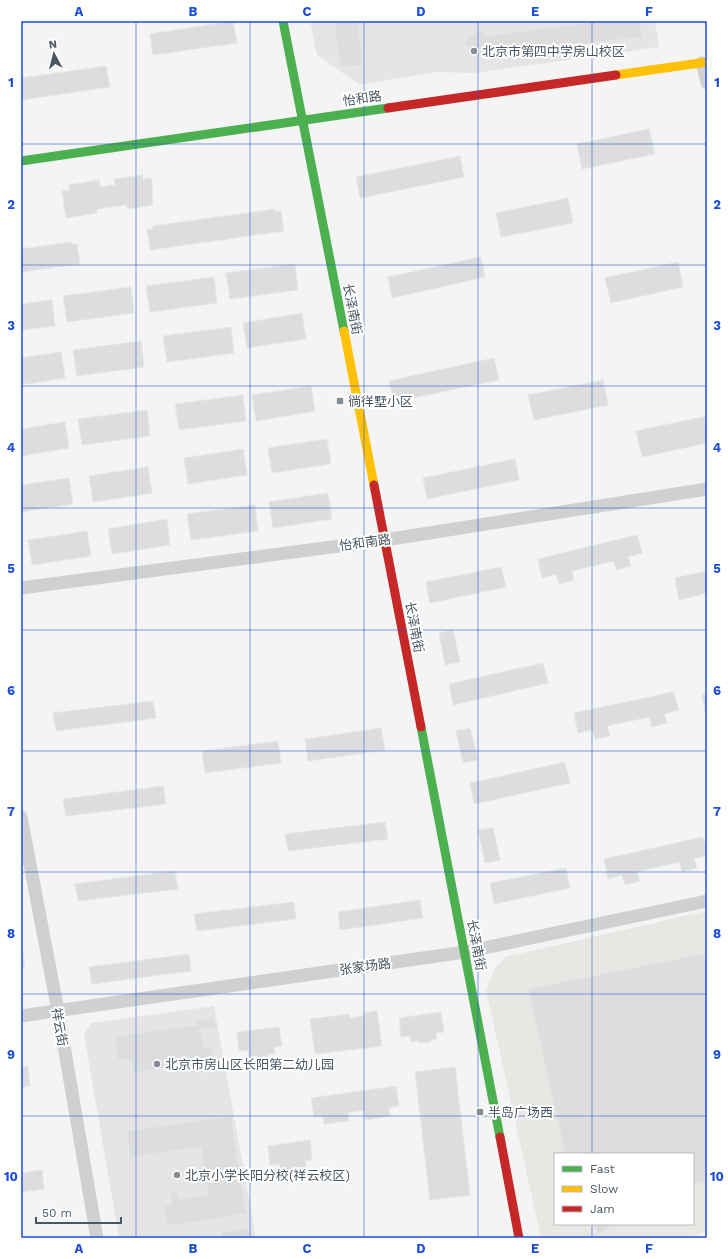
<svg xmlns="http://www.w3.org/2000/svg" width="728" height="1259" viewBox="0 0 728 1259" font-family="'Work Sans','Noto Sans SC',sans-serif">
<style>
.commercial{fill:#e8e7e3;fill-rule:evenodd}
.education{fill:#e6e5e6}
.building{fill:#ddddde;stroke:#e5e6e7}
.lines{fill:none;stroke-linecap:round;stroke-linejoin:round}
.street{stroke:#ced0d2;stroke-width:13}
.fast{stroke:#4caf50;stroke-width:9}
.slow{stroke:#ffc107;stroke-width:9}
.jam{stroke:#c62828;stroke-width:9}
.grid{fill:none;stroke:#1d4ed8;stroke-width:1;stroke-opacity:0.55}
.poi-dot{fill:#868d94;stroke:#fff;stroke-width:1.5}
.labels{text-anchor:middle;stroke-width:4;stroke-linejoin:round;paint-order:stroke}
.poi-label{font-size:13px;fill:#4a5661;stroke:#fff;text-anchor:start}
.street-label{font-size:13px;fill:#4a5661;stroke:#fff}
.neatline{fill:none;stroke:#1d4ed8;stroke-width:1.5}
.grid-label{font-size:13px;text-anchor:middle;font-weight:bold;fill:#1d4ed8}
</style>
<rect width="100%" height="100%" fill="#f4f4f4"/>
<!-- commercial -->
<path class="commercial" d="M707,911V1232L686,1238H541L486,990L494,970L505,957ZM555,1154H693V1224H555Z"/>
<!-- education -->
<g class="education">
<path d="M310,21H655L659,47L475,73L436,72L360,85L317,55Z"/>
<path d="M214,1006L256,1238H119L84,1034L92,1023Z"/>
</g>
<!-- building -->
<g class="building">
<path d="M233,21L237,43L153,55L150,34Z"/>
<path d="M334,21H358L363,65L340,67Z"/>
<path d="M599,21H640L642,37L482,57L476,55L464,42L479,29L486,36Z"/>
<path d="M106,66L110,87L21,100V78Z"/>
<path d="M649,129L655,154L582,169L577,144Z"/>
<path d="M460,156L464,177L360,198L356,177Z"/>
<path d="M143,175V179L151,178L153,193L152,196L153,205L127,209V205L97,209V213L66,218L62,191L70,190L69,185L99,180L100,187L115,185L114,179Z"/>
<path d="M568,198L573,223L501,237L496,213Z"/>
<path d="M275,209V212L281,211L284,231L150,250L147,229H153V226Z"/>
<path d="M72,242L73,245L77,244L80,264L21,272V249Z"/>
<path d="M481,257L485,277L392,298L388,277Z"/>
<path d="M678,262L683,287L611,303L605,278Z"/>
<path d="M295,264L298,290L230,299L226,273Z"/>
<path d="M214,277L217,303L150,312L146,286Z"/>
<path d="M131,287L134,313L67,322L63,296Z"/>
<path d="M52,300L55,326L21,330V304Z"/>
<path d="M302,313L306,339L247,348L243,323Z"/>
<path d="M231,327L234,353L167,362L163,336Z"/>
<path d="M141,341L144,367L77,376L73,350Z"/>
<path d="M61,352L65,378L21,385V358Z"/>
<path d="M494,358L499,380L394,402L389,381Z"/>
<path d="M603,380L608,405L534,420L528,395Z"/>
<path d="M311,386L315,411L256,421L252,395Z"/>
<path d="M243,395L246,421L179,430L175,404Z"/>
<path d="M147,410L150,436L82,445L78,419Z"/>
<path d="M707,416V443L642,457L636,431Z"/>
<path d="M65,422L69,448L21,456V429Z"/>
<path d="M327,439L331,464L272,473L268,448Z"/>
<path d="M243,449L247,475L188,484L184,458Z"/>
<path d="M515,459L519,480L427,499L423,478Z"/>
<path d="M148,467L152,493L93,502L89,476Z"/>
<path d="M69,478L73,504L21,512V485Z"/>
<path d="M328,493L332,519L273,528L269,502Z"/>
<path d="M255,505L258,531L191,540L187,514Z"/>
<path d="M167,519L170,545L112,554L108,529Z"/>
<path d="M87,531L91,556L32,565L28,540Z"/>
<path d="M637,535L642,553L628,557L631,566L617,570L613,561L572,571L574,580L559,584L556,574L542,578L538,559Z"/>
<path d="M501,567L506,587L430,603L426,582Z"/>
<path d="M707,571V593L679,600L675,578Z"/>
<path d="M453,630L460,662L445,665L439,633Z"/>
<path d="M543,663L548,683L453,705L449,684Z"/>
<path d="M673,692L679,710L664,714L667,723L652,727L649,717L607,726L610,736L595,739L592,730L578,733L574,713Z"/>
<path d="M707,694V717H706L702,695Z"/>
<path d="M153,701L156,718L56,731L53,713Z"/>
<path d="M381,728L385,750L308,761L305,739Z"/>
<path d="M470,728L478,760L463,763L456,731Z"/>
<path d="M278,741L281,763L205,773L202,751Z"/>
<path d="M565,762L570,783L474,804L470,783Z"/>
<path d="M163,786L166,804L66,816L63,799Z"/>
<path d="M385,822L388,839L288,851L285,834Z"/>
<path d="M493,828L500,860L485,863L478,830Z"/>
<path d="M703,837L707,850V855L694,859L697,868L682,872L679,862L637,872L640,881L625,885L622,875L608,879L604,859Z"/>
<path d="M566,868L570,888L494,904L490,883Z"/>
<path d="M175,871L178,889L78,901L75,884Z"/>
<path d="M420,900L423,918L340,930L338,912Z"/>
<path d="M294,902L296,919L197,931L194,914Z"/>
<path d="M21,948H22L25,967L21,968Z"/>
<path d="M707,953V1182L693,1185V1154H565L528,989Z"/>
<path d="M189,954L191,971L92,984L89,967Z"/>
<path d="M377,1011L382,1046L315,1054L310,1019L349,1014L350,1018L364,1016V1013Z"/>
<path d="M441,1012L444,1032L436,1033L437,1039L431,1040V1042L419,1043V1041L411,1042L410,1036L401,1037L399,1018Z"/>
<path d="M214,1018L216,1027L201,1029L204,1048L212,1047L215,1070L193,1073L192,1064L133,1073L131,1058L118,1060L115,1036L197,1025V1021Z"/>
<path d="M279,1027L282,1046L274,1047L275,1054H268L269,1056L257,1058V1056L249,1057L248,1050L239,1051L237,1032Z"/>
<path d="M28,1066L30,1086L21,1088V1067Z"/>
<path d="M455,1067L470,1195L430,1200L415,1072Z"/>
<path d="M396,1086L399,1106L389,1108L390,1116L366,1120L364,1110L348,1113L349,1121L324,1124L323,1116L314,1117L311,1098Z"/>
<path d="M231,1116L246,1214L166,1226L164,1206L172,1205L170,1193L177,1192L178,1199L208,1195L201,1147L130,1157L126,1131Z"/>
<path d="M310,1140L312,1160L305,1161L306,1167L299,1168V1170L287,1171V1169L280,1170L279,1164L270,1165L268,1146Z"/>
<path d="M42,1170L44,1189L21,1192V1173Z"/>
<path d="M595,1224H615L597,1234Z"/>
<path d="M248,1228L249,1238H221V1232Z"/>
</g>
<g class="lines">
<!-- street -->
<g class="street">
<path d="M702,63L707,83"/>
<path d="M21,588L385,540L707,489"/>
<path d="M21,817L58,1011L97,1238"/>
<path d="M21,1016L465,952L707,901"/>
</g>
<!-- fast -->
<g class="fast">
<path d="M283,21L344,331"/>
<path d="M21,161L388,108"/>
<path d="M421,727L500,1137"/>
</g>
<!-- slow -->
<g class="slow">
<path d="M616,75L707,62"/>
<path d="M344,331L374,485"/>
</g>
<!-- jam -->
<g class="jam">
<path d="M388,108L616,75"/>
<path d="M374,485L421,727"/>
<path d="M500,1137L519,1238"/>
</g>
</g>
<!-- grid -->
<path class="grid" d="M136,21V1238M250,21V1238M364,21V1238M478,21V1238M592,21V1154M21,144H707M21,265H707M21,386H707M21,508H707M21,630H707M21,751H707M21,872H707M21,994H707M21,1116H707M592,1224V1238"/>
<!-- markers -->
<g class="poi-dot">
<circle cx="474" cy="51" r="4"/>
<rect x="336" y="397" width="8" height="8" rx="2"/>
<circle cx="157" cy="1064" r="4"/>
<rect x="476" y="1108" width="8" height="8" rx="2"/>
<circle cx="177" cy="1175" r="4"/>
</g>
<g class="labels">
<!-- poi labels -->
<g class="poi-label">
<text x="482" y="56">北京市第四中学房山校区</text>
<text x="348" y="406">徜徉墅小区</text>
<text x="165" y="1069">北京市房山区长阳第二幼儿园</text>
<text x="488" y="1117">半岛广场西</text>
<text x="185" y="1180">北京小学长阳分校(祥云校区)</text>
</g>
<!-- street labels -->
<g class="street-label">
<text transform="translate(362 98) rotate(-8)" y="5">怡和路</text>
<text transform="translate(353 309) rotate(79)" y="5">长泽南街</text>
<text transform="translate(365 542) rotate(-8)" y="5">怡和南路</text>
<text transform="translate(415 627) rotate(79)" y="5">长泽南街</text>
<text transform="translate(477 945) rotate(79)" y="5">长泽南街</text>
<text transform="translate(365 966) rotate(-8)" y="5">张家场路</text>
<text transform="translate(60 1027) rotate(80)" y="5">祥云街</text>
</g>
</g>
<!-- border -->
<rect width="728" height="1259" fill="none" stroke="#ffffff" stroke-width="44"/>
<!-- legend -->
<rect x="554" y="1153" width="140" height="72" fill="#ffffff" stroke="#b7bbc0"/>
<rect x="562" y="1166" width="20" height="6" fill="#4caf50" stroke="#b7bbc0"/>
<text x="590" y="1173" font-size="12" fill="#4a5661">Fast</text>
<rect x="562" y="1186" width="20" height="6" fill="#ffc107" stroke="#b7bbc0"/>
<text x="590" y="1193" font-size="12" fill="#4a5661">Slow</text>
<rect x="562" y="1206" width="20" height="6" fill="#c62828" stroke="#b7bbc0"/>
<text x="590" y="1213" font-size="12" fill="#4a5661">Jam</text>
<!-- north arrow -->
<g transform="translate(54 54) rotate(353)" stroke="#ffffff" stroke-width="3" paint-order="stroke">
<path d="M0-3L7 15L0 10L-7 15Z" fill="#4a5661"/>
<text y="-6" font-size="11" font-weight="bold" text-anchor="middle" fill="#4a5661">N</text>
</g>
<!-- scale -->
<path d="M36 1217v6h85v-6" fill="none" stroke="#4a5661" stroke-width="2"/>
<text x="42" y="1217" font-size="12" fill="#4a5661" stroke="#ffffff" stroke-width="3" paint-order="stroke">50 m</text>
<rect x="22" y="22" width="684" height="1215" class="neatline"/>
<g class="grid-label">
<text x="79" y="16">A</text>
<text x="193" y="16">B</text>
<text x="307" y="16">C</text>
<text x="421" y="16">D</text>
<text x="535" y="16">E</text>
<text x="649" y="16">F</text>
<text x="11" y="87">1</text>
<text x="717" y="87">1</text>
<text x="11" y="209">2</text>
<text x="717" y="209">2</text>
<text x="11" y="330">3</text>
<text x="717" y="330">3</text>
<text x="11" y="452">4</text>
<text x="717" y="452">4</text>
<text x="11" y="573">5</text>
<text x="717" y="573">5</text>
<text x="11" y="695">6</text>
<text x="717" y="695">6</text>
<text x="11" y="816">7</text>
<text x="717" y="816">7</text>
<text x="11" y="938">8</text>
<text x="717" y="938">8</text>
<text x="11" y="1059">9</text>
<text x="717" y="1059">9</text>
<text x="11" y="1181">10</text>
<text x="717" y="1181">10</text>
<text x="79" y="1253">A</text>
<text x="193" y="1253">B</text>
<text x="307" y="1253">C</text>
<text x="421" y="1253">D</text>
<text x="535" y="1253">E</text>
<text x="649" y="1253">F</text>
</g>
</svg>
